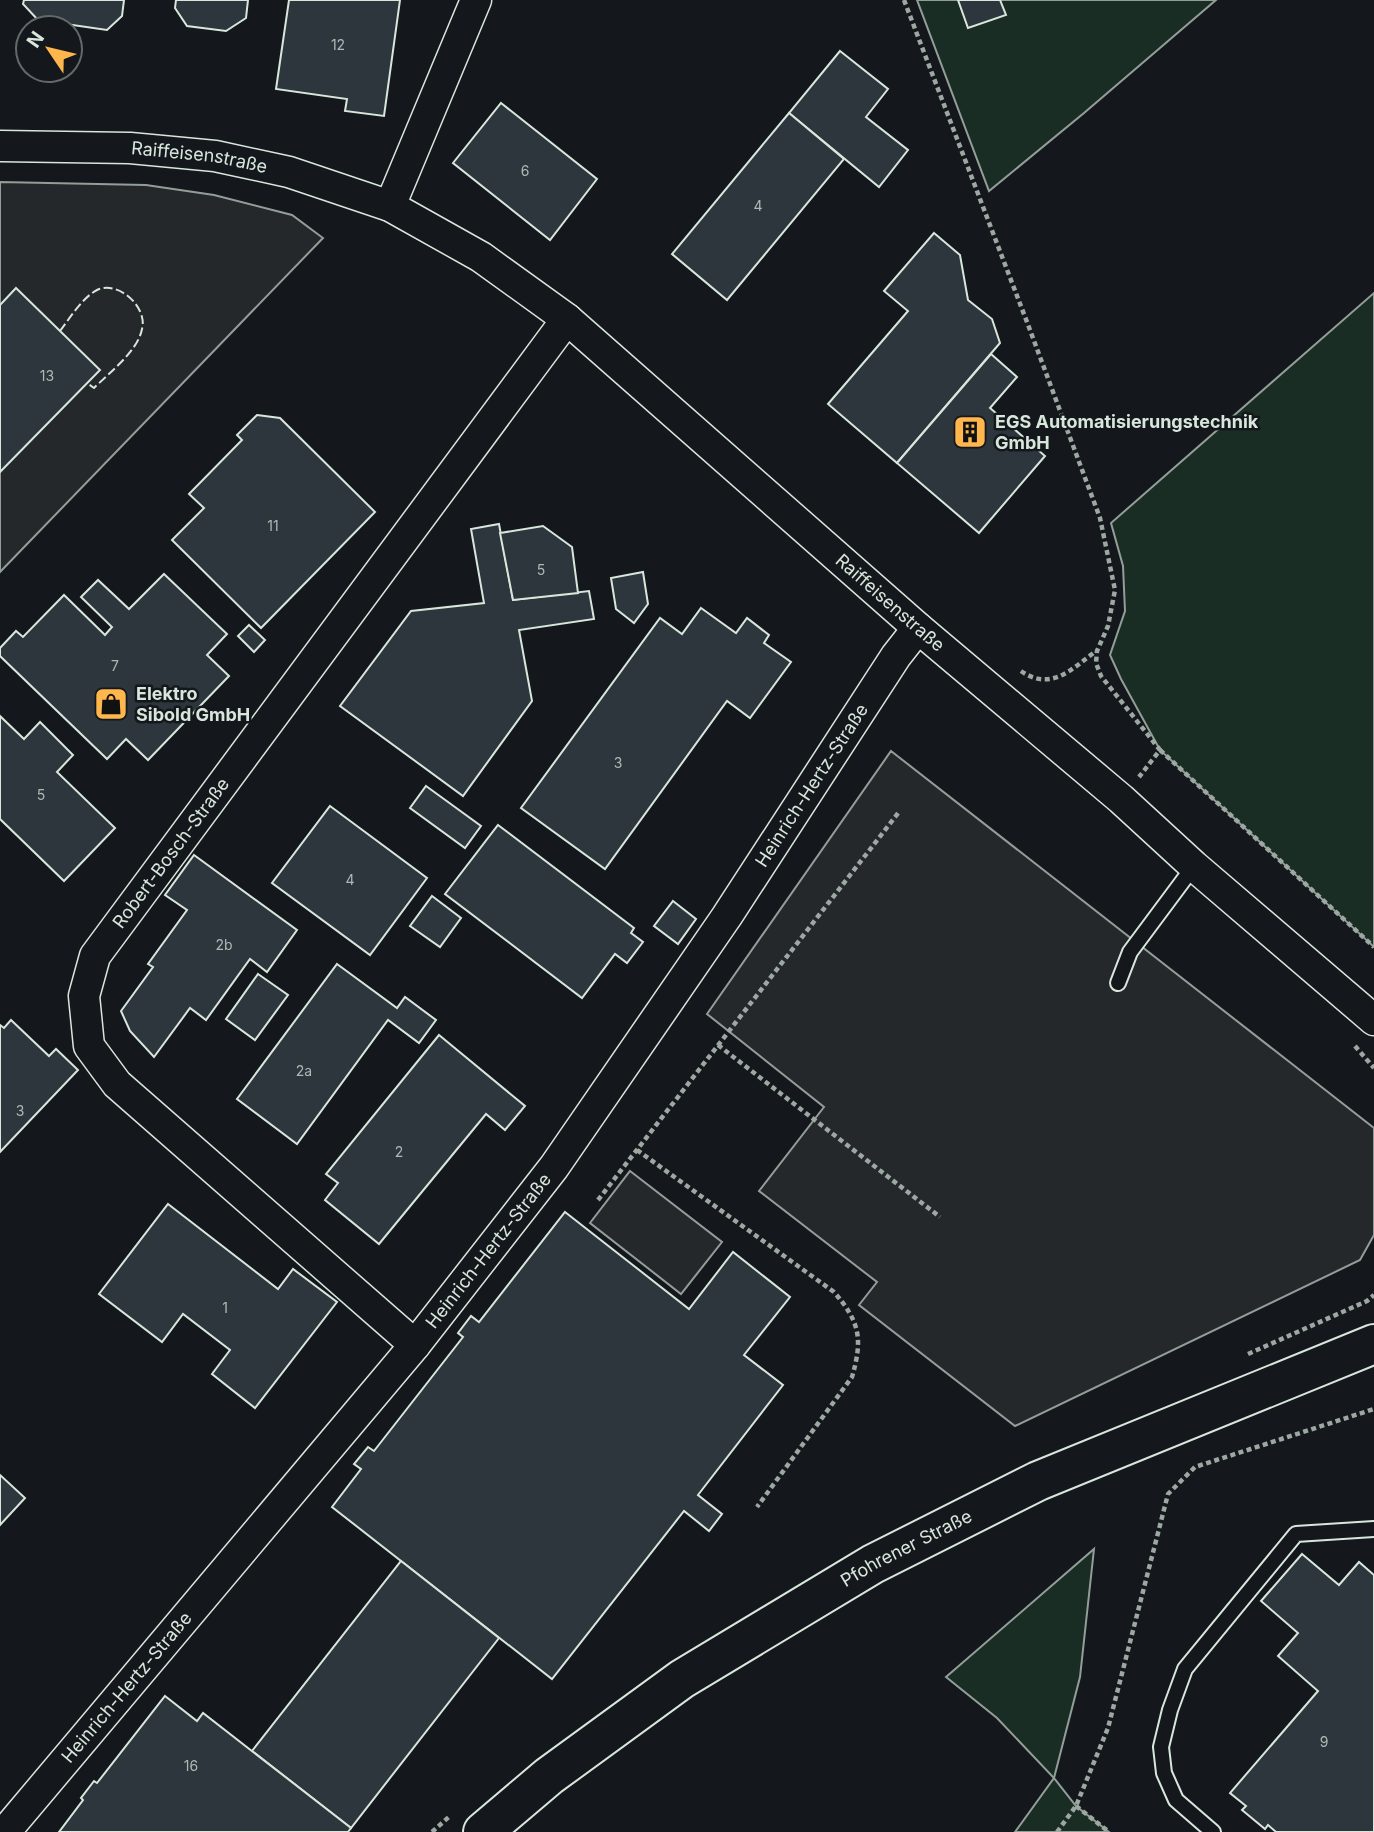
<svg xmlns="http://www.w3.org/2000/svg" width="1374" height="1832" viewBox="0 0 1374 1832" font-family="Inter,sans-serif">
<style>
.green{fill:#1a2d24;stroke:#939e99;stroke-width:2}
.parking{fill:#24282b;stroke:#939e99;stroke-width:2}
.building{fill:#2c363c;stroke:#d8e6dc;stroke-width:2}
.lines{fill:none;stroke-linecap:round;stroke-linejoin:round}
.lane-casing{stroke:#d8e6dc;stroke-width:18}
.street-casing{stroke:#d8e6dc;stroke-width:33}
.secondary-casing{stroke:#d8e6dc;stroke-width:42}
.path{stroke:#9da8a2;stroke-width:4.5;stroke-dasharray:5 3.5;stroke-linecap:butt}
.lane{stroke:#14181c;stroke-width:14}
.street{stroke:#14181c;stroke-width:30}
.secondary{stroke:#14181c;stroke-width:38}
.fence{stroke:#d8e6dc;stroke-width:2;stroke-dasharray:9 3.5;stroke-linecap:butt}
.labels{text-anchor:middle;stroke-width:5;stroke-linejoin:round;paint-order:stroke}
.number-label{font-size:14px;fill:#adbab4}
.street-label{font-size:18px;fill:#d8e6dc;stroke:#14181c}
.poi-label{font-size:18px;font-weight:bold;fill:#d8e6dc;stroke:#14181c;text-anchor:start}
</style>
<rect width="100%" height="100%" fill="#14181c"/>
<!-- green -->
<g class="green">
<path d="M917,0H1216L1084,113L989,191Z"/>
<path d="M1374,293V947L1160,750L1121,679L1110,655L1125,611L1123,566L1111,523Z"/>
<path d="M1094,1549L1080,1677L1054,1778L1076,1806L1109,1832H1015L1054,1778L997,1718L946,1677Z"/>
</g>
<!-- parking -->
<g class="parking">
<path d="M0,182L146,185L214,195L292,215L323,238L0,572Z"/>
<path d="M891,751L1374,1128V1235L1360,1260L1015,1426L859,1305L877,1282L759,1191L824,1107L707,1014Z"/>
<path d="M630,1171L722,1242L681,1294L590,1223Z"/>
</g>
<!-- building -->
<g class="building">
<path d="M24,0H124L122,16L107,30L38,20L23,4Z"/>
<path d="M176,0H248L246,18L226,31L187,26L175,8Z"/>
<path d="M289,0H400L384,116L345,111L347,99L276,89Z"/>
<path d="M958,0H1000L1006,15L968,28Z"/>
<path d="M840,51L888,89L866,117L908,150L879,187L789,113Z"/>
<path d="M501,103L597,179L550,240L453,163Z"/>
<path d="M789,113L844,159L727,300L672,254Z"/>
<path d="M934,233L960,255L968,300L992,319L1000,343L897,463L828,404L908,311L884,291Z"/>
<path d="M16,288L100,370L0,472V305Z"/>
<path d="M991,354L1017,377L990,408L1045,456L979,533L897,463Z"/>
<path d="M257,415L280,418L375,512L261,628L172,540L204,508L189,494L242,440L237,435Z"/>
<path d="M499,524L513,600L589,591L594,619L519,630L532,701L463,796L340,706L411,611L484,603L471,529Z"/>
<path d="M543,526L572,547L578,593L513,600L500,533Z"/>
<path d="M643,572L648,604L634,623L616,609L611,578Z"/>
<path d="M164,574L227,634L207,655L229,676L148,760L126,739L107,759L0,656V648L16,631L23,637L64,595L105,635L112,627L81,597L98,580L129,609Z"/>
<path d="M701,608L736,633L747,618L769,635L764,643L791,662L750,718L727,701L605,869L521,808L660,618L682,634Z"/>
<path d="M249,625L265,640L254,652L238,636Z"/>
<path d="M0,716L24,739L40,722L73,755L57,772L115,828L64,881L0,819Z"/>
<path d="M426,786L481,826L465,848L410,808Z"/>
<path d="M330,806L427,878L370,955L272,883Z"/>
<path d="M498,825L634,928L631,933L643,942L627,963L615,954L582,998L445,894Z"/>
<path d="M194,855L297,930L267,972L250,959L206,1020L190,1008L154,1057L130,1031L121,1011L153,967L148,964L187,910L165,895Z"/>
<path d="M432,896L461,918L440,947L410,926Z"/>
<path d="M673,901L696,919L678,944L654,926Z"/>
<path d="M337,964L397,1008L405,997L436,1020L419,1043L388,1020L297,1144L237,1099Z"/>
<path d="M258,974L288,995L255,1040L226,1019Z"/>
<path d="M11,1020L49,1056L56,1049L78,1070L0,1152V1025L4,1028Z"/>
<path d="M439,1035L525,1106L505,1130L486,1114L379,1244L325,1200L338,1183L326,1174Z"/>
<path d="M168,1204L278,1289L293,1269L337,1302L255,1408L212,1374L230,1350L183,1314L162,1342L99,1294Z"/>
<path d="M565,1212L689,1309L733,1252L790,1297L744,1355L783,1385L698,1495L722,1514L709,1531L684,1511L552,1679L332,1507L361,1469L354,1464L368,1447L374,1451L463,1337L458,1333L471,1316L479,1322Z"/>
<path d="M0,1475L25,1498L0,1525Z"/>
<path d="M1302,1554L1339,1585L1359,1562L1374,1575V1832H1276L1268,1825L1265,1829L1242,1810L1246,1806L1230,1793L1318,1691L1278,1656L1298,1633L1261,1601Z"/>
<path d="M401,1561L499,1638L351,1828L252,1751Z"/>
<path d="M165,1696L197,1721L203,1713L351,1828L348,1832H59L83,1800L81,1798L94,1781L97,1783Z"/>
</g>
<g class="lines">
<defs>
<g id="lane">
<path d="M1118,983L1130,952L1194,866"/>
<path d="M1213,1832L1176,1800L1164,1773L1161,1747L1170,1710L1185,1669L1296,1534L1374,1529"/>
</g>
<g id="street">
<path id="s1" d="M0,146L130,148L215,156L289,172L390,206L481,257L567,319L918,628L1121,799L1194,866L1374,1020"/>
<path d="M390,206L476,0"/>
<path id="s2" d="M415,1345L117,1084L89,1046L84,996L95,956L567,319"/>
<path id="s3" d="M5,1832L415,1345L554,1167L727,916L896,656L918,628"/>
</g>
<g id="secondary">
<path id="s4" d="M483,1832L549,1776L682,1679L873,1564L1038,1481L1374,1344"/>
</g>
</defs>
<!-- lane casing -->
<use href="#lane" class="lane-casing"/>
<!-- street casing -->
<use href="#street" class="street-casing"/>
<!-- secondary casing -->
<use href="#secondary" class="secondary-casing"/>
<!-- path -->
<g class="path">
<path d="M904,0L1027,322L1100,518L1115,590L1108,626L1097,651L1096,663L1101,676L1160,750L1139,777"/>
<path d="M1021,671C1051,692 1072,669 1096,651"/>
<path d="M1160,750L1374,947"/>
<path d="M718,1045L940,1217"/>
<path d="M1355,1046L1374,1068"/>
<path d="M637,1150L834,1292C860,1322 863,1339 852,1377L757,1507"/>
<path d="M598,1200L899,812"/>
<path d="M1248,1354L1367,1301L1374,1295"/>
<path d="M1076,1806L1109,1832"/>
<path d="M432,1832L451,1815"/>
<path d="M1057,1832L1076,1806L1108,1728L1168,1494L1195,1467L1374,1409"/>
</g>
<!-- lane -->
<use href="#lane" class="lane"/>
<!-- street -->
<use href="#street" class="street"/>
<!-- secondary -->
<use href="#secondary" class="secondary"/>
<!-- fence -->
<path class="fence" d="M60,331C70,318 82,298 97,290C118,280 148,307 142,329C138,351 109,373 94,388L87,383"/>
</g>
<!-- icons -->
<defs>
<symbol id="building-square" viewBox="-11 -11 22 22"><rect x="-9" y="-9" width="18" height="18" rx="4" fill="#ffb74d" stroke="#14181c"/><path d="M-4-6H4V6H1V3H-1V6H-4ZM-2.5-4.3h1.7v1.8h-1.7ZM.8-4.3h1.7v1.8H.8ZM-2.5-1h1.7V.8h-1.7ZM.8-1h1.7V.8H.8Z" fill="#111"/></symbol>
<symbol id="shop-square" viewBox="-11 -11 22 22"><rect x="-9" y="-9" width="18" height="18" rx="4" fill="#ffb74d" stroke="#14181c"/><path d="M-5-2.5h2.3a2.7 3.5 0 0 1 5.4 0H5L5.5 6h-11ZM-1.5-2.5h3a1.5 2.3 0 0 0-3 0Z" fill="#111"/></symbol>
</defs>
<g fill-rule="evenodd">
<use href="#building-square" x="951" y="413" width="38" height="38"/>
<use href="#shop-square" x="92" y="685" width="38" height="38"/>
</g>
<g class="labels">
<!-- number labels -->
<g class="number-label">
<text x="338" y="50">12</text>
<text x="525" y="176">6</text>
<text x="758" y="211">4</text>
<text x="47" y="381">13</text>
<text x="273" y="531">11</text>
<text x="541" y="575">5</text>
<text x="115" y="671">7</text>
<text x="618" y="768">3</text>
<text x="41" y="800">5</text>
<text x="350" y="885">4</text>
<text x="224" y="950">2b</text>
<text x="304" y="1076">2a</text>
<text x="20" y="1116">3</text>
<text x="399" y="1157">2</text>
<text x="225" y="1313">1</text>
<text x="1324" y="1747">9</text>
<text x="191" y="1771">16</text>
</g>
<!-- street labels -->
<g class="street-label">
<text dy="6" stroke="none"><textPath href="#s1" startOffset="200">Raiffeisenstraße</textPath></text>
<text dy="6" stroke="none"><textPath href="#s1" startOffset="1038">Raiffeisenstraße</textPath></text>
<text dy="6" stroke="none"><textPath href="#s3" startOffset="1323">Heinrich-Hertz-Straße</textPath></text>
<text dy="6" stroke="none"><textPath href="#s2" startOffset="663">Robert-Bosch-Straße</textPath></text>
<text dy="6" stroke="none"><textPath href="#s3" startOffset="756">Heinrich-Hertz-Straße</textPath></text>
<text dy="6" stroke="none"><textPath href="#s4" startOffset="511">Pfohrener Straße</textPath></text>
<text dy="6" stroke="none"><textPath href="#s3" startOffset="189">Heinrich-Hertz-Straße</textPath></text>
</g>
<!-- poi labels -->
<g class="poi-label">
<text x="995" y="428">EGS Automatisierungstechnik<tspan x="995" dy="21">GmbH</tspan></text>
<text x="136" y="700">Elektro<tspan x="136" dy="21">Sibold GmbH</tspan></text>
</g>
</g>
<!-- north arrow -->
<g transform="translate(49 49) rotate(305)"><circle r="33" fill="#14181c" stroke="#626a69" stroke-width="2"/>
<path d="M0-5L12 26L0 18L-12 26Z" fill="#ffb74d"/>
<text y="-10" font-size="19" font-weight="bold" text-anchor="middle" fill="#d8e6dc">N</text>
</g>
</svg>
